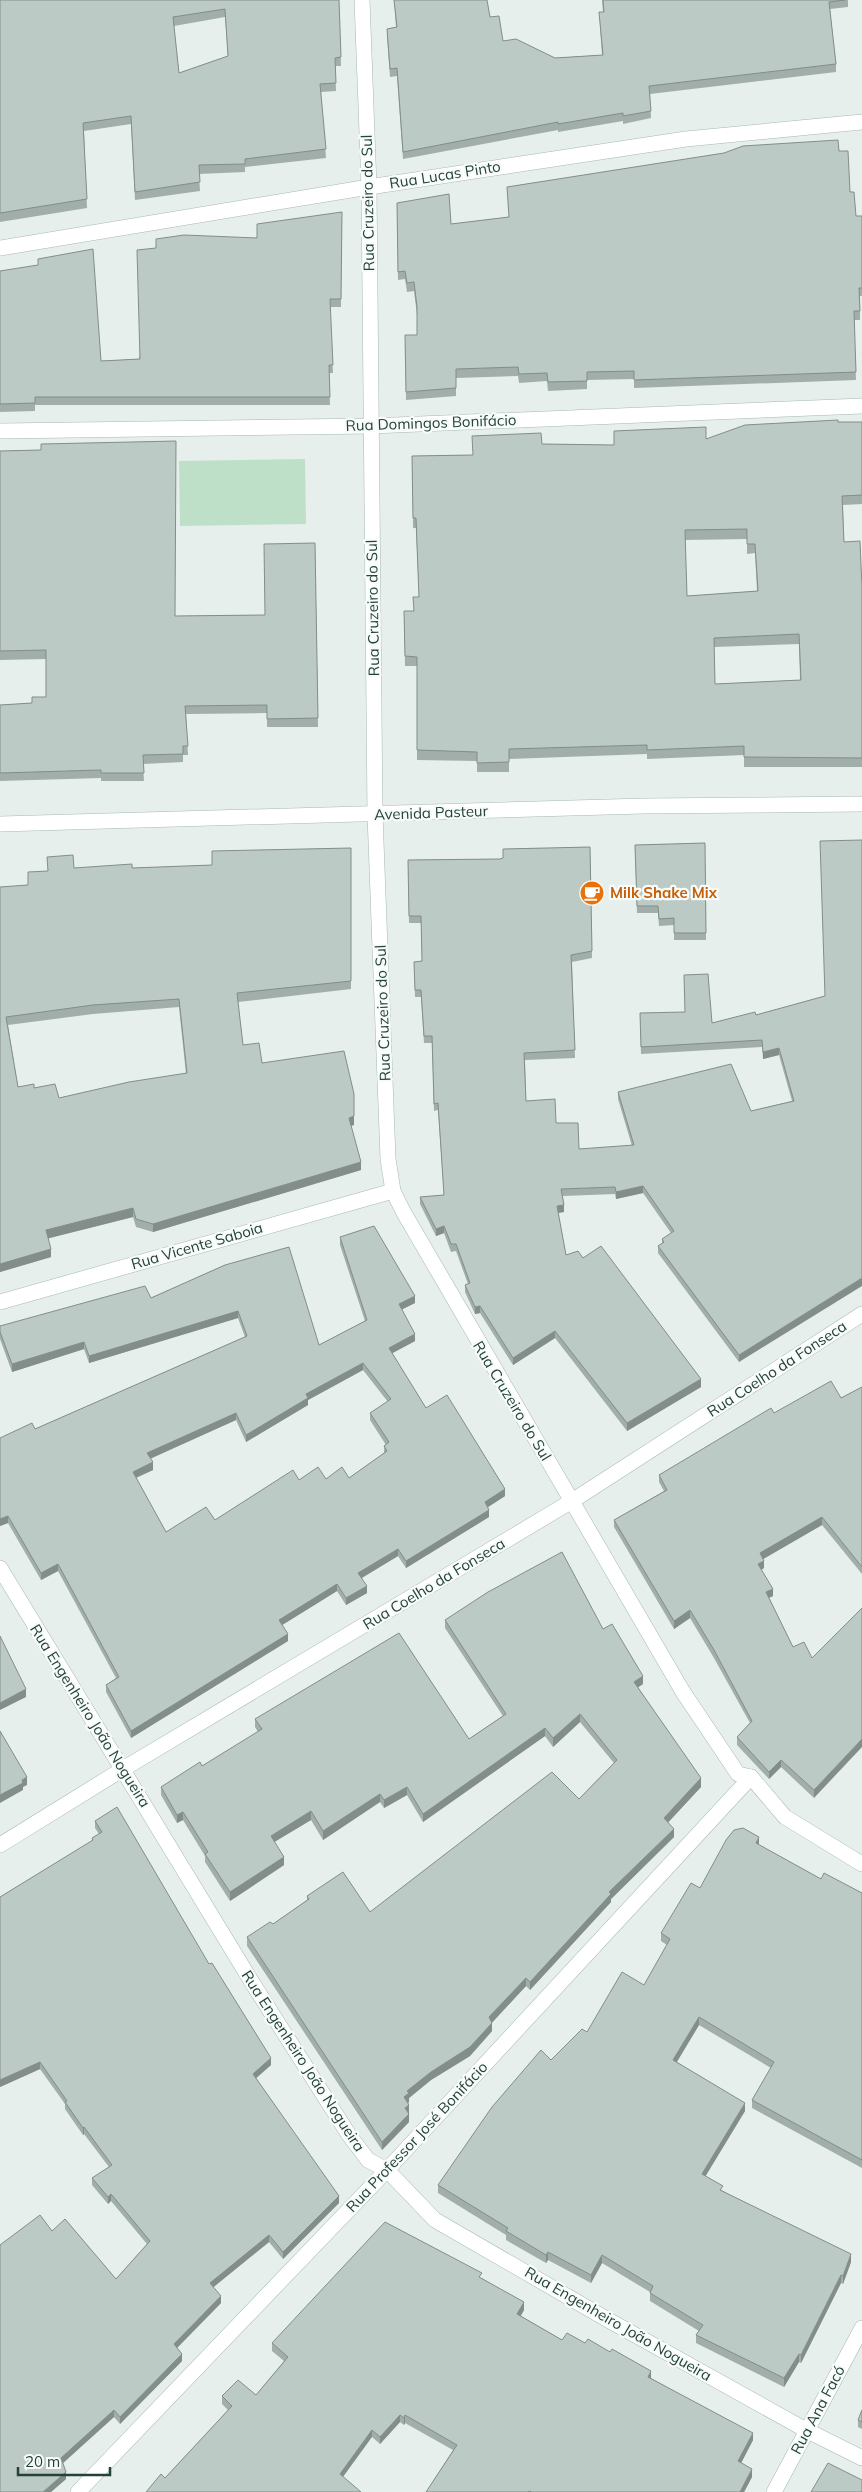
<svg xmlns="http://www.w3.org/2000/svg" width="862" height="2492" viewBox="0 0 862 2492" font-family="Mulish,sans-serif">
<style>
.green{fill:#bfe0c8}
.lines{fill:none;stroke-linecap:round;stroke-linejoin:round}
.street-casing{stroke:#a8b8b2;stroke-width:16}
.street{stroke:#fff;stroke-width:15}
.wall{fill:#a1aea9;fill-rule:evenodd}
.shaded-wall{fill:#838d89}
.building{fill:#bbcac4;stroke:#838d89;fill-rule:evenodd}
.labels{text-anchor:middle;stroke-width:4.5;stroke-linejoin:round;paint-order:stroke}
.street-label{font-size:15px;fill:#24423a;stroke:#f7fbf9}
.food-label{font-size:15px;font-weight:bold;fill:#c56008;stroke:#f7fbf9;text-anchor:start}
</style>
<rect width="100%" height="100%" fill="#e6efeb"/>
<!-- green -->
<path class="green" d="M305,459L306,524L180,526L179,461Z"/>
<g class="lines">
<defs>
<g id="street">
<path d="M362,0L369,187L375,815L388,1159L393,1191L404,1213L683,1692L738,1774L751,1777L785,1817L862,1864"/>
<path d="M0,248L369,187L686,139L862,122"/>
<path d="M0,431L371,426L862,406"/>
<path d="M0,824L644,806L862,804"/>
<path d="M0,1302L393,1191"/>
<path d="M0,1568L253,1984L349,2135L368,2160L387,2170L435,2220L610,2321L806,2430L862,2458"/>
<path d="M0,1845L123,1769L572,1501L862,1314"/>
<path d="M78,2492L387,2170L751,1777"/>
<path d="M774,2492L862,2328"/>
</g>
</defs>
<!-- street casing -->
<use href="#street" class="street-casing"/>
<!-- street -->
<use href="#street" class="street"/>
</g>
<!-- wall -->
<g class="wall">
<path d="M0,0H339L341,66H335L336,91L321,92L326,158L245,167V172L199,174L200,191L135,200L131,124L84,131L87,208L0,222ZM225,17L228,56L179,73L174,26Z"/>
<path d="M394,0L490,17L503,41L555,58L602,55L599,12H603L602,0H848V7L830,9L836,64V72L650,94L651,118L623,124V121L558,132V130L403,159L397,76L390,77L387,36V29L396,27Z"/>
<path d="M839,151L856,216H862V296H860V320H854L856,380L634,388V379L587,380V389L548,391L547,381L519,383L518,376L456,378V396L406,400L405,335H417V315L414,291L407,292L405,279L398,280L397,203L451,224L509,217L507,187Z"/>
<path d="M342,212L341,307H330L333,373H329L330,405H35V411L0,412V271L101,361L139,359L156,248L257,238Z"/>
<path d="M838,422H862V504L843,505L844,542L862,587V767H744V755L647,759V754L509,759V772H477V761L417,760V666H405L404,611H413L419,597L416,528H413L412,456L472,455L542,444L614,445L706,439ZM747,539V554L755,553L757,591L687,596L685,540ZM799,644L800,680L715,684L714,647Z"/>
<path d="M41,444L175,616L265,615L315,543L318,727H267V713L186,714L188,755H183V762L143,764L144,781H101V778L0,781V705L32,703L46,697V659L0,660V451L41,450Z"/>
<path d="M862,840L739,1362L658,1253V1246L662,1243V1239L671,1233L643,1193L616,1199L615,1194L563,1196L564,1212L558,1213L566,1255L583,1258L701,1387L627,1431L555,1338L513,1365L480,1313L475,1314L465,1292V1285L468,1284L456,1251L451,1252L444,1233L436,1236L420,1204V1197L444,1195L438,1110L434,1111L432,1043H424L421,997H415L414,962L422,961L421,923H409L408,860L500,859L503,858V849L590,847L592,958L572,962L575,1058L525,1060L526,1101L556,1123L579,1149L632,1146L618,1099V1092L751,1111L792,1101L779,1055L763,1059L762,1047L641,1054L640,1013L712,1023L756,1015L825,996Z"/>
<path d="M705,843L706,940H674V925L659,926L658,913H637L635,845Z"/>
<path d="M351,848V989L238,1002L243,1045L262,1063L354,1125L351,1126L361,1170L153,1232L136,1227L133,1217L48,1238L51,1257L0,1272V887L28,885L47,871L74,868H132L212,865ZM179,1007L186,1074L59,1098L34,1088L18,1087L8,1025L93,1014Z"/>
<path d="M340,1237L415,1303L402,1309L415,1341L392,1353L426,1408L505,1496L488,1507L489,1517L406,1568L398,1556L362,1578L367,1593L346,1605L337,1591L282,1625L288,1641L131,1738L106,1692V1685L116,1678L58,1571L41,1580L8,1523L0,1526L35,1429L245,1337L238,1318L89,1363L84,1349L12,1372L0,1339V1326L151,1298L225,1265L319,1345L365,1321L340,1245ZM363,1370L388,1402L370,1413V1420L386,1445L384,1446V1453L349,1478L326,1479L299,1480L215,1520L166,1532L136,1478L153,1470L150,1459L236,1420L246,1442L308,1405V1400Z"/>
<path d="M862,1387V1574L822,1525L763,1559L764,1568L761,1570L773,1596L769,1598L793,1647L812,1658L862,1608L814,1798L781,1767L769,1779L737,1745V1737L750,1723L714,1658L690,1618L674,1629L614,1527V1520L664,1491L659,1482V1475L774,1413L841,1398Z"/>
<path d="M445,1620L603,1629L643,1684L638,1687L701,1787L668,1822L674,1837L611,1899V1902L530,1990L526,1986L492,2022V2031L470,2056L431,2080L409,2098V2102L408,2103L409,2113V2122L382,2150L247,1946V1937L273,1924L307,1900V1896L370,1912L579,1799L614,1763L580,1722L553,1747L545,1736L423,1822L407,1795L384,1808L380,1802L323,1840L311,1820L274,1842L284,1865L230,1901L205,1862V1856L183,1820L177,1823L161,1795V1787L202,1766L258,1732L255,1727V1719L469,1739L503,1716L445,1628Z"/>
<path d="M95,1821L209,1964L271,2065L256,2078L339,2203L283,2259L269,2242L213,2287L221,2303L177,2348L182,2361L120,2424L114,2417L62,2463L66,2479L51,2492L52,2231L116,2279L147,2244L111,2201L108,2204L92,2185V2178L109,2167L84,2134L83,2135L65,2109V2104L40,2069L0,2087V1897L92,1841V1838L99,1834L95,1828Z"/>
<path d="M759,1845L821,1879L862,1893V2168L752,2108V2100L771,2068L699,2025L677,2062L745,2111L705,2176L723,2191L851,2262L843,2284L841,2283L801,2363L799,2362L784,2387L696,2343V2335L699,2331L650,2301V2292L602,2263L591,2283L548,2260L546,2263L506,2240V2235L438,2193V2185L551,2060L587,2032L644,1985L667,1945L661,1941V1933L700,1888Z"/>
<path d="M482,2278L524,2310L521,2316L562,2340L585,2343L651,2378L753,2440L741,2463L752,2477L744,2492H426L453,2450L405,2423L404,2425L400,2422L380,2444L372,2437L165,2478L228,2410L222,2404V2396L256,2395L284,2361L272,2351V2343Z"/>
<path d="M862,2410V2429L858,2427V2420Z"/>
</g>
<!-- shaded-wall -->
<g class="shaded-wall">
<path d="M779,1048V1055L763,1059V1052Z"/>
<path d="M354,1116V1125L349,1126V1118Z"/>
<path d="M361,1162V1170L153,1232V1224Z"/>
<path d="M643,1186V1193L616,1199V1192Z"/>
<path d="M564,1205V1212L557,1213V1206Z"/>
<path d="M133,1208V1217L46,1239V1230Z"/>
<path d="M444,1226V1233L436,1236V1229Z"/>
<path d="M51,1249V1257L0,1272V1264Z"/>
<path d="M862,1278V1286L739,1362V1355Z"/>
<path d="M415,1296V1303L399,1311V1304Z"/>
<path d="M480,1306V1313L475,1314V1307Z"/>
<path d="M238,1311V1318L89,1363V1356Z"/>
<path d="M555,1331V1338L513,1365V1358Z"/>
<path d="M415,1334V1341L389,1355V1348Z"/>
<path d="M84,1342V1349L12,1372V1364Z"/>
<path d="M363,1363V1370L308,1400V1405L246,1442V1435L306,1394Z"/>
<path d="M701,1379V1387L627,1431V1423Z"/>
<path d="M236,1413V1420L147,1460V1453Z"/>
<path d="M153,1462V1470L133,1479V1472Z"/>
<path d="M505,1489V1496L485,1509V1502Z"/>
<path d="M489,1510V1517L406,1568V1561Z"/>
<path d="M8,1516V1523L0,1526V1519Z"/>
<path d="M822,1517V1525L760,1561V1553Z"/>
<path d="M398,1549V1556L358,1580V1573Z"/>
<path d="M764,1561V1568L758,1572V1564Z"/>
<path d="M58,1564V1571L41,1580V1573Z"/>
<path d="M337,1584V1591L279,1627V1620Z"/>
<path d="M367,1586V1593L346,1605V1598Z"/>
<path d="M773,1589V1596L766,1599V1592Z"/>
<path d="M690,1610V1618L674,1629V1621Z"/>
<path d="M288,1634V1641L131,1738V1731Z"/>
<path d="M643,1676V1684L634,1690V1682Z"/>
<path d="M26,1689V1697L0,1710V1703Z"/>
<path d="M580,1714V1722L553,1747V1738Z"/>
<path d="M545,1728V1736L423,1822V1814Z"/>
<path d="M862,1739V1747L814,1798V1790Z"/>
<path d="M781,1760V1767L769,1779V1772Z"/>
<path d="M27,1777V1785L23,1787V1790L0,1803V1795Z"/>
<path d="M701,1778V1787L664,1827V1818Z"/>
<path d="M407,1787V1795L384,1808V1800Z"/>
<path d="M380,1794V1802L323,1840V1831Z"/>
<path d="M311,1811V1820L271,1844V1836Z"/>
<path d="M183,1812V1820L177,1823V1815Z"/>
<path d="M674,1829V1837L611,1899V1902L530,1990V1982L609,1892Z"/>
<path d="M759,1837V1845L756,1843Z"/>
<path d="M284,1857V1865L230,1901V1892Z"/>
<path d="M526,1978V1986L489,2026V2017Z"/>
<path d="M699,2017V2025L673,2068V2060Z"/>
<path d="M492,2023V2031L470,2056L431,2080L409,2098V2102L404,2106V2097L407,2091Z"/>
<path d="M271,2058V2065L253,2081V2074Z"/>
<path d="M40,2062V2069L0,2087V2080Z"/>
<path d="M745,2103V2111L702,2182V2174Z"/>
<path d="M409,2105V2122L382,2150V2142L405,2108Z"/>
<path d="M84,2127V2134L83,2135V2128Z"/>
<path d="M111,2194V2201L108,2204V2197Z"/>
<path d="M339,2196V2203L283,2259V2252Z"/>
<path d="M269,2235V2242L210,2290V2283Z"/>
<path d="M548,2252V2260L546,2263V2255Z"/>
<path d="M851,2254V2262L843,2284V2276Z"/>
<path d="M602,2255V2263L591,2283V2275Z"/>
<path d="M841,2275V2283L801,2363V2355Z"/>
<path d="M221,2296V2303L174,2351V2344Z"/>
<path d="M524,2302V2310L517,2321V2314Z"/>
<path d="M182,2354V2361L120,2424V2417Z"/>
<path d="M799,2354V2362L784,2387V2378Z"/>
<path d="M651,2371V2379L648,2377Z"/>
<path d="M114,2410V2417L61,2465V2458Z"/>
<path d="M400,2415V2422L380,2444V2437Z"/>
<path d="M405,2415V2423L404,2425V2418Z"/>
<path d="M372,2430V2437L340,2481V2474Z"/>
<path d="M753,2433V2440L738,2469V2461Z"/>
<path d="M752,2469V2477L744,2492H740Z"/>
<path d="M66,2472V2479L51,2492H43Z"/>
</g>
<!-- building -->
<g class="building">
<path d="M0,0H339L341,57L335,58L336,83L320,84L326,149L245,159V164L199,165L200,182L135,192L131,116L83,123L87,199L0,213ZM225,9L228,56L179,73L173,17Z"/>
<path d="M394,0H487L490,17L499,16L503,41L516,39L555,58L603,55L599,12H604L603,0H845L829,2L836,64L649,86L651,111L623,116V113L558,124V122L403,152L397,68L390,69L387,29L397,27Z"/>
<path d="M838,140L839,151H848L850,192H854L856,216H862V288H859L860,311H854L856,372L634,380V371L587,372V381L548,382L547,373L519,374L518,367L456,369V388L406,392L405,335H417V307L414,282L407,283L405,271L398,272L397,203L449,194L451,224L509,217L507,187L724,153L743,146Z"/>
<path d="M342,212L341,299H330L333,365H329L330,397H35V403L0,404V271L38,265V259L93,249L101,361L140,359L137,250L156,248V239L184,235L257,238V224Z"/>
<path d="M838,420V422H862V495L842,496L844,542L860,541L862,587V758L744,757V746L647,750V745L509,749V762L477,763V752L417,750V657L405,656L404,611H414L413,597H419L416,518H413L412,456L473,455L472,436L541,433L542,444L614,445V431L706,427V439L745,425ZM747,529V544H755L758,591L687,596L685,530ZM799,634L801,680L715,684L714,638Z"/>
<path d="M176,441L175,616L265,615L264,544L315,543L318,718L267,719V705L185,706L188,746H183V754L143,755L144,773H101V770L0,773V705L32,703V697H46V650L0,651V451L41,450V444Z"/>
<path d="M862,840V1278L739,1355L658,1246L664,1242L662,1239L674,1231L643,1186L616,1192L615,1187L561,1189L564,1205L557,1206L566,1255L578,1251L583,1258L601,1246L701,1379L627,1423L555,1331L513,1358L480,1306L475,1307L465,1285L470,1283L456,1244H451L444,1226L436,1229L420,1197L444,1195L438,1103L434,1104L432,1036H424L421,990H415L414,962L422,961L421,916H409L408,860L500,859L503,858V849L590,847L592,951L571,955L575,1050L524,1053L526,1101L555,1099L556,1123H578L579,1149L634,1145L618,1092L731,1064L751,1111L794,1101L779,1048L763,1052L762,1040L641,1047L640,1013L685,1012L684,975L708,974L712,1023L755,1012L756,1015L825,996L820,841Z"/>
<path d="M705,843L706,933H674V918L659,919L658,906H637L635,845Z"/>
<path d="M351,848V981L237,993L243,1045L259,1043L262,1063L344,1051L354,1094V1116L349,1118L361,1162L153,1224L136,1219L133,1208L46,1230L51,1249L0,1264V887L28,885V872L48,871L47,857L73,855L74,868L132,864V868L212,865V851ZM179,999L187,1073L129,1082L59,1098L55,1084L34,1088V1084L18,1087L6,1017L93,1005Z"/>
<path d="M374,1226L415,1296L399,1304L415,1334L389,1348L426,1408L447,1395L505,1489L485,1502L489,1510L406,1561L398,1549L358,1573L367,1586L346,1598L337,1584L279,1620L288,1634L131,1731L106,1685L119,1677L58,1564L41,1573L8,1516L0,1519V1438L32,1423L35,1429L247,1336L238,1311L89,1356L84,1342L12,1364L0,1332V1326L145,1286L151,1298L225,1265L289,1247L319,1345L367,1320L340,1237ZM363,1363L391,1399L370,1413L389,1442L384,1446L387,1451L349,1478L342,1467L326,1479L318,1467L299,1480L293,1470L215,1520L206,1507L166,1532L133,1472L153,1462L147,1453L236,1413L246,1435L308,1398L306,1394Z"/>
<path d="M831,1381L841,1398L862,1387V1567L822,1517L760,1553L764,1561L758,1564L773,1589L766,1592L793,1647L804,1642L812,1658L862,1608V1739L814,1790L781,1760L769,1772L737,1737L752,1721L714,1650L690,1610L674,1621L614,1520L667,1490L659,1475L771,1408L774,1413Z"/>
<path d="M562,1552L603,1629L612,1624L643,1676L634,1682L701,1778L664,1818L674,1829L609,1892L611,1894L530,1982L526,1978L489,2017L492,2023L470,2047L431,2072L407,2091L409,2093L404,2097L409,2105L405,2108L409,2114L382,2142L247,1937L270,1922L273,1924L309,1899L307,1896L343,1872L370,1912L552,1772L579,1799L617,1760L580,1714L553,1738L545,1728L423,1814L407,1787L384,1800L380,1794L323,1831L311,1811L271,1836L284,1857L230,1892L205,1854L208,1852L183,1812L177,1815L161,1787L200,1762L202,1766L262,1729L255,1719L399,1633L469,1739L506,1714L445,1620L488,1592Z"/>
<path d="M0,1636L26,1689L0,1703Z"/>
<path d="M0,1731L27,1777L22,1780L23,1783L0,1795Z"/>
<path d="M117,1807L209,1964L212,1963L271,2058L253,2074L339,2196L283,2252L269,2235L210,2283L221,2296L174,2344L182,2354L120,2417L114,2410L61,2458L66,2472L43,2492H0V2245L40,2215L52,2231L65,2219L116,2279L150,2241L111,2194L108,2197L92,2178L112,2165L84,2127L83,2128L65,2102L67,2101L40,2062L0,2080V1897L93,1840L92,1838L102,1832L95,1821Z"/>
<path d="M743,1828L759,1837L756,1843L821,1879L824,1873L862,1893V2160L752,2100L774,2062L699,2017L673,2060L745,2103L702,2174L723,2186L720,2190L851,2254L843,2276L841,2275L801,2355L799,2354L784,2378L696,2335L703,2325L650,2293L653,2286L602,2255L591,2275L548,2252L546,2255L506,2231L508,2228L438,2185L492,2107L541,2050L551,2060L582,2029L587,2032L622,1972L644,1985L670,1939L661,1933L691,1883L700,1888L726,1840L734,1830Z"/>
<path d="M385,2222L482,2273L479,2277L524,2302L517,2314L562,2340L567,2333L585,2343L588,2339L610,2352L612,2349L651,2371L648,2377L753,2433L738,2461L752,2469L740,2492H532L529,2491L528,2492H426L457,2445L405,2415L404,2418L400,2415L380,2437L372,2430L340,2474L361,2492H146L161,2474L165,2478L232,2406L222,2396L238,2380L256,2395L288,2357L272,2343Z"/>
<path d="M862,2410V2422L858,2420Z"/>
<path d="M828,2463L862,2480V2492H811Z"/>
</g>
<!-- icons -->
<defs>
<symbol id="cafe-disc" viewBox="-11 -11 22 22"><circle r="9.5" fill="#e8710a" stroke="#f7fbf9"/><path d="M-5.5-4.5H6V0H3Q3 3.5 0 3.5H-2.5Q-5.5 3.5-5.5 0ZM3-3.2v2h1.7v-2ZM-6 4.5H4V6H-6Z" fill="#fff"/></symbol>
</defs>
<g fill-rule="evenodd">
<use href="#cafe-disc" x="578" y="879" width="28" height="28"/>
</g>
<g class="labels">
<!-- street labels -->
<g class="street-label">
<text transform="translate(445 175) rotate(-9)" y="5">Rua Lucas Pinto</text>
<text transform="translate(368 203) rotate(-91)" y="5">Rua Cruzeiro do Sul</text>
<text transform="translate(431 423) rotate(-2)" y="5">Rua Domingos Bonifácio</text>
<text transform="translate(373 608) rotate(-91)" y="5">Rua Cruzeiro do Sul</text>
<text transform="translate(431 813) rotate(-2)" y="5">Avenida Pasteur</text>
<text transform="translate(383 1013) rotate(-92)" y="5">Rua Cruzeiro do Sul</text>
<text transform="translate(197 1246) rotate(-16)" y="5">Rua Vicente Saboia</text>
<text transform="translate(777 1369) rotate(-33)" y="5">Rua Coelho da Fonseca</text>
<text transform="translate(512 1401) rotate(59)" y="5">Rua Cruzeiro do Sul</text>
<text transform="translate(434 1584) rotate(-31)" y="5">Rua Coelho da Fonseca</text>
<text transform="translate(90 1716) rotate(58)" y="5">Rua Engenheiro João Nogueira</text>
<text transform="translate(303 2061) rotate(57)" y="5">Rua Engenheiro João Nogueira</text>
<text transform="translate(417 2137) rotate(-47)" y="5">Rua Professor José Bonifácio</text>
<text transform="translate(618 2324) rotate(30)" y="5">Rua Engenheiro João Nogueira</text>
<text transform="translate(818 2410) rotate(-62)" y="5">Rua Ana Facó</text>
</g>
<!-- food labels -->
<g class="food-label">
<text x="610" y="898">Milk Shake Mix</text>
</g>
</g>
<!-- scale -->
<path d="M18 2467v8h92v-8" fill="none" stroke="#24423a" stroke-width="2.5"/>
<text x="25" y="2467" font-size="15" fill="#24423a" stroke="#f7fbf9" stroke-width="4" paint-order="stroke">20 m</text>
</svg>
